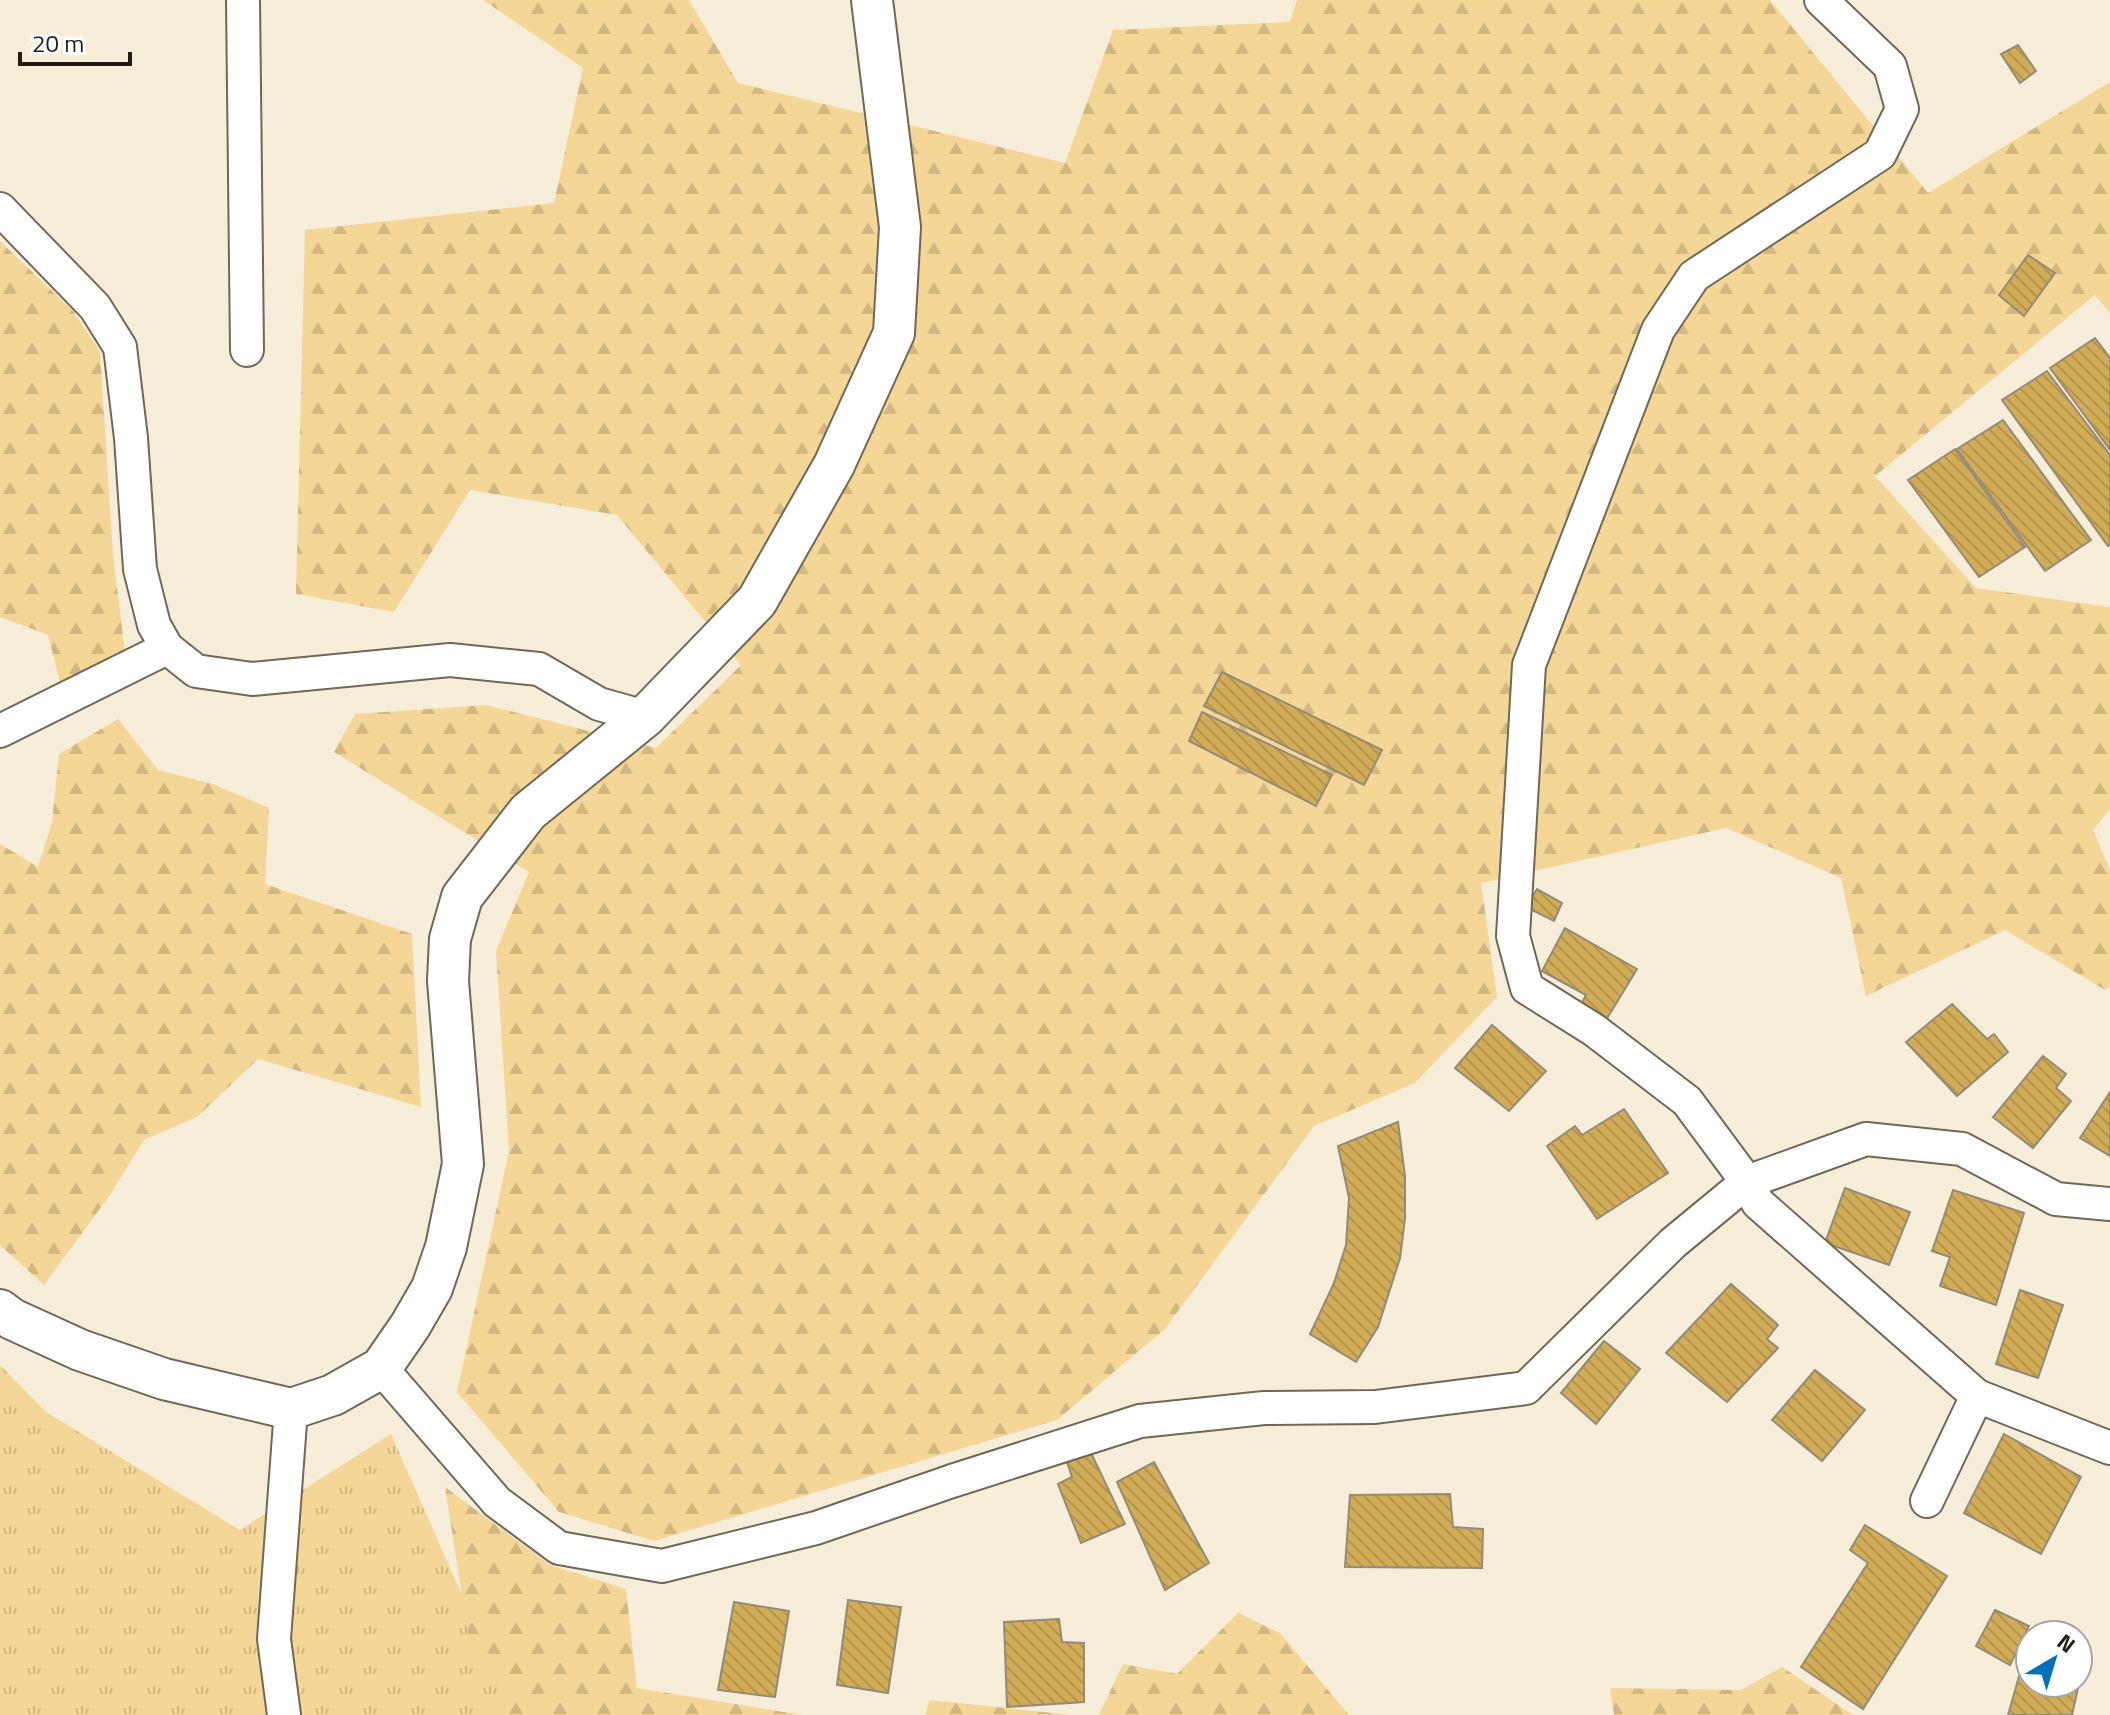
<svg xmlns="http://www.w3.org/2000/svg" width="2110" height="1715" viewBox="0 0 2110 1715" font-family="'Titillium Web',sans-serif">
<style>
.grass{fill:url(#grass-tufts)}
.forest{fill:url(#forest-firs)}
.building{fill:url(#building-back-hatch);stroke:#938b79;stroke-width:2}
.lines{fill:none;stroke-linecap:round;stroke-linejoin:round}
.minor-casing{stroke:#706857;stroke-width:36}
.tertiary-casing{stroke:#706857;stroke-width:44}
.minor{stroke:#fff;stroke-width:32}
.tertiary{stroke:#fff;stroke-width:40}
</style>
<defs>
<pattern id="grass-tufts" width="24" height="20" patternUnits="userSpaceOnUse" patternTransform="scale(2)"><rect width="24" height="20" fill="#f4d797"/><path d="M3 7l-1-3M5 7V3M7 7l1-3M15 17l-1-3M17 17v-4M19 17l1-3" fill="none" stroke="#d1b881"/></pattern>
<pattern id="forest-firs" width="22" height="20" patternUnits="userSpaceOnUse" patternTransform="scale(2)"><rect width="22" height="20" fill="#f4d797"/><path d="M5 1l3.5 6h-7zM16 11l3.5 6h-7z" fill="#d1b881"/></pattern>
<pattern id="building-back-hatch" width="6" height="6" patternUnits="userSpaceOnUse" patternTransform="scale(2)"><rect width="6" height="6" fill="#d2ad58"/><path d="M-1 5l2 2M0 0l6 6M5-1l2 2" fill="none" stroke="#b4944c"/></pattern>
</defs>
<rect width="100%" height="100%" fill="#f7eeda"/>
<!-- grass -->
<path class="grass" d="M0,1365L46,1412L240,1530L391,1434L515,1715H0Z"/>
<!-- forest -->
<g class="forest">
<path d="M483,0H689L738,83L1065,163L1113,30L1290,22L1297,0H1770L1928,193L2110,82V313L2095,295L1875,476L1976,588L2110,607V809L2093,830L2110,870V986L2105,990L2005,930L1866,996L1841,878L1726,828L1481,883L1497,997L1415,1083L1314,1126L1165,1329L1057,1420L654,1541L559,1512L457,1392L509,1151L496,951L529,872L334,752L355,714L486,705L656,748L741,665L617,515L470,490L394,612L296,594L305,230L554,203L583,68Z"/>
<path d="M0,241L73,311L100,351L113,554L125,652L60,682L48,635L0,617Z"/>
<path d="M118,719L158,770L213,784L269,808L265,884L412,934L421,1107L258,1059L197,1117L144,1140L110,1195L44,1285L0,1245V844L38,867L52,822L59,754Z"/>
<path d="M445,1487L550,1565L626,1589L637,1688L802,1715H500L502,1684L470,1647Z"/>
<path d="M1238,1613L1280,1633L1349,1715H1099L1123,1664L1177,1674Z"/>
<path d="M1782,1667L1853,1715H1614L1610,1688L1741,1690Z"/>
<path d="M929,1700L1072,1715H926Z"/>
</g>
<!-- building -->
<g class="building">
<path d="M2018,45L2036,71L2020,83L2001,54Z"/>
<path d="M2028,255L2055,273L2024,316L1999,295Z"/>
<path d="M2095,338L2110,358V450L2050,368Z"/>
<path d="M2047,371L2110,455V545L2108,546L2002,400Z"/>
<path d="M2003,420L2091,540L2045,571L1957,449Z"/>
<path d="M1955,449L2025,547L1979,577L1908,480Z"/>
<path d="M1222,672L1382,750L1364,785L1204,706Z"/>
<path d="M1202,712L1332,775L1316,806L1189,741Z"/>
<path d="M1537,889L1562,903L1554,921L1526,907Z"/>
<path d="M1565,928L1637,969L1606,1020L1580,1006L1586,995L1542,971Z"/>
<path d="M1952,1004L1987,1039L1994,1034L2008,1052L1957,1096L1906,1042Z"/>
<path d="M1492,1025L1546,1071L1509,1111L1455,1068Z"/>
<path d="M2043,1056L2066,1074L2056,1088L2071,1101L2033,1148L1993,1117Z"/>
<path d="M2110,1092V1156L2080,1138Z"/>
<path d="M1624,1109L1668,1173L1597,1219L1547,1146L1575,1126L1582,1135Z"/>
<path d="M1398,1122L1405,1176V1218L1400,1258L1378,1327L1356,1362L1310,1334L1334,1283L1346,1245L1349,1198L1338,1146Z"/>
<path d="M1845,1188L1910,1212L1889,1265L1825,1243Z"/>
<path d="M1953,1190L2024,1213L1996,1305L1940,1286L1950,1257L1932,1251Z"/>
<path d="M1731,1284L1778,1325L1767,1339L1778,1348L1727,1402L1666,1353Z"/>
<path d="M2020,1290L2063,1305L2038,1378L1996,1364Z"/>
<path d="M1604,1341L1640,1369L1596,1424L1561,1393Z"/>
<path d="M1815,1370L1865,1410L1822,1461L1772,1420Z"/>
<path d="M2004,1434L2081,1477L2041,1554L1964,1513Z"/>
<path d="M1091,1453L1125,1524L1081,1543L1058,1484L1072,1477L1067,1462Z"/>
<path d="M1154,1462L1209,1563L1165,1590L1117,1482Z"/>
<path d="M1450,1494L1453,1527L1483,1529L1482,1568L1345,1567L1350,1495Z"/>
<path d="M1865,1525L1947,1576L1863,1709L1801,1667L1868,1563L1850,1550Z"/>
<path d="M848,1600L901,1607L888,1693L837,1685Z"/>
<path d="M734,1602L789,1611L775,1697L718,1690Z"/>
<path d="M1995,1610L2029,1626L2010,1665L1976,1646Z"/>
<path d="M1059,1619L1062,1642L1084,1643V1702L1007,1707L1004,1622Z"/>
<path d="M2022,1666L2030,1668V1683L2079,1684L2072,1715H2008Z"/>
</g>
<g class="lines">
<defs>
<g id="minor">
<path d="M243,0L247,350"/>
<path d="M1821,0L1890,66L1902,109L1880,154L1694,276L1658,330L1529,665L1513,936L1527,988L1594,1030L1687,1101L1747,1182L1758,1203L1977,1396L2110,1448"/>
<path d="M0,209L95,307L120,347L131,438L140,569L154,625L167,648L196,671L252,679L450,660L539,669L599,704L645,717"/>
<path d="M0,731L167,648"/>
<path d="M381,1368L497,1502L559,1548L662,1566L816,1528L952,1481L1140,1421L1264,1408L1375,1407L1526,1388L1673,1243L1747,1182L1866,1139L1962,1149L2056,1199L2110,1204"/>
<path d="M1927,1501L1977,1396"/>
<path d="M284,1715L274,1639L291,1409"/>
</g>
<path id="tertiary" d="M0,1310L12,1319L80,1350L164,1379L291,1409L333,1395L381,1368L410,1326L432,1288L446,1247L463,1164L448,981L450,939L462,897L528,812L645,717L757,601L834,465L894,333L900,227L872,0"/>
</defs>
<!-- minor casing -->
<use href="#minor" class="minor-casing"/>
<!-- tertiary casing -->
<use href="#tertiary" class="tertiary-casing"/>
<!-- minor -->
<use href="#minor" class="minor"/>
<!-- tertiary -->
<use href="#tertiary" class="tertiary"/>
</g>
<!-- north arrow -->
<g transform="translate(2054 1659) rotate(38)"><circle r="38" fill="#ffffff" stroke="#a6a5a2" stroke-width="2"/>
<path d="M0-6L14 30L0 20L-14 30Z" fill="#026fbb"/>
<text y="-12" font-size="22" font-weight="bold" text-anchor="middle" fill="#201d16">N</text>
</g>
<!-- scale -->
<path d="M20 52v12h110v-12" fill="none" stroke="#201d16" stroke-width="4"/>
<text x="32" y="52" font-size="24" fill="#201d16" stroke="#ffffff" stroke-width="6" paint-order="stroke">20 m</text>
</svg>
